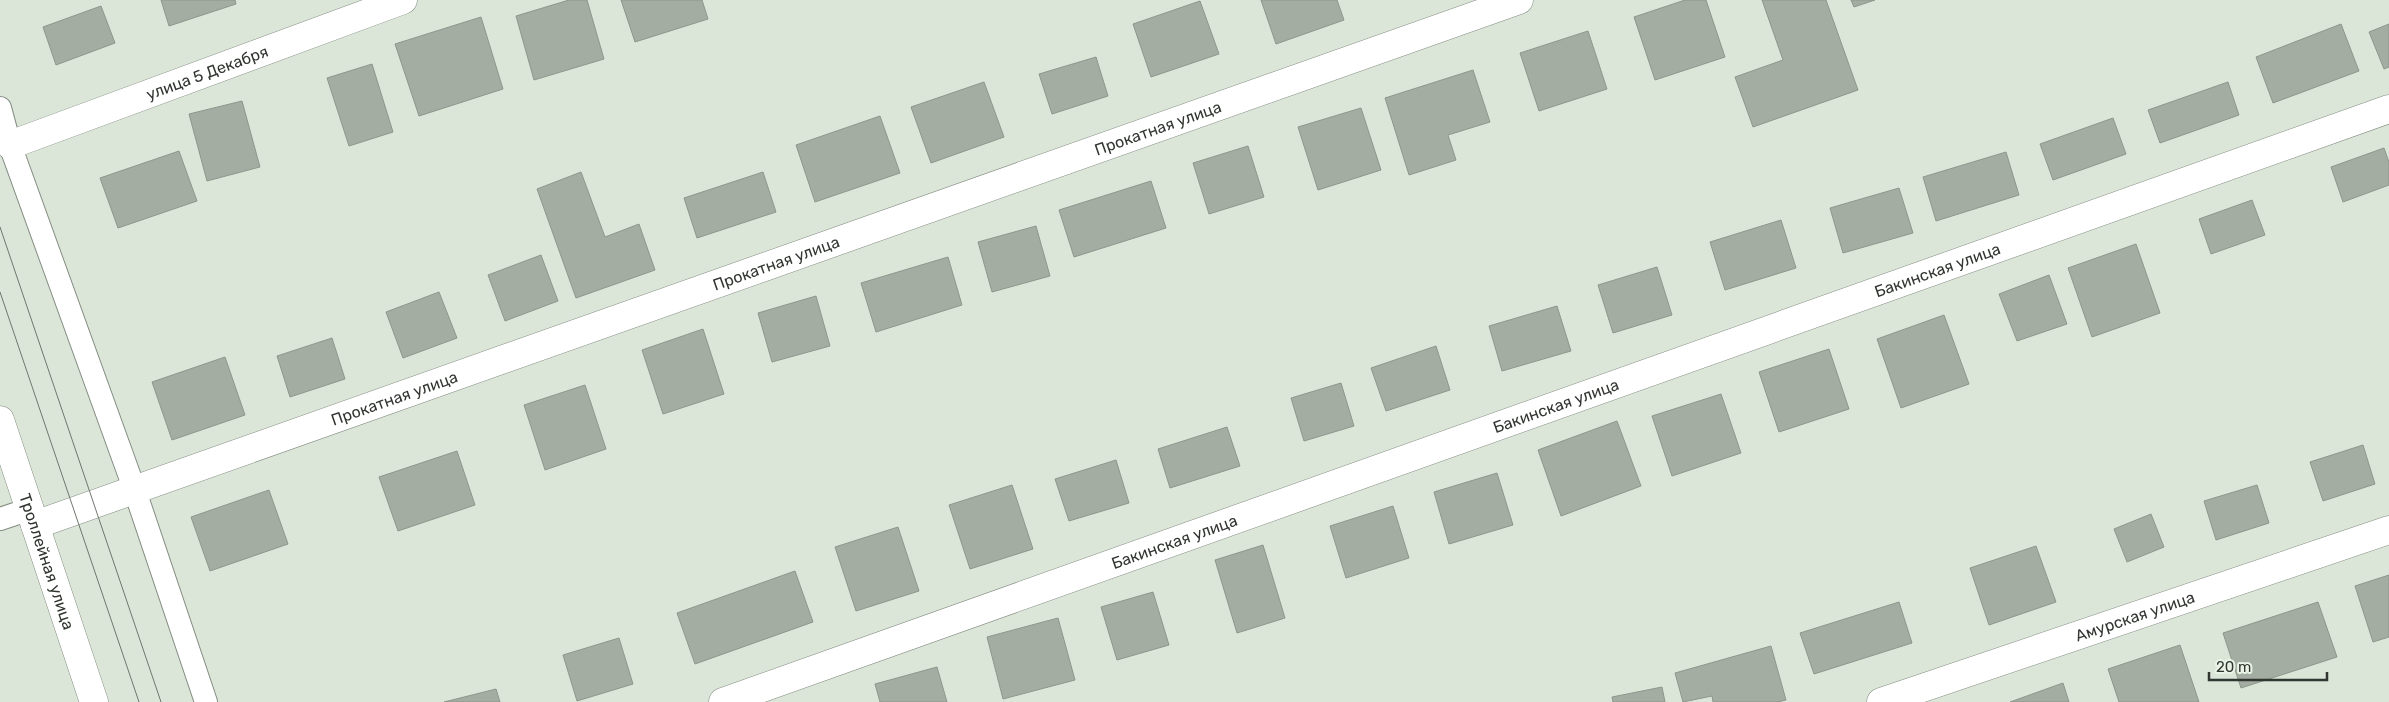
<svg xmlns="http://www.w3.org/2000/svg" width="2389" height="702" viewBox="0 0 2389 702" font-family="Rubik,sans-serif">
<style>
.building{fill:#a3ada1;stroke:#8d978b}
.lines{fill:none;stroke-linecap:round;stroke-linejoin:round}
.service-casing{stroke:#848d82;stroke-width:24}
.minor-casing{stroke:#848d82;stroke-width:29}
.primary-casing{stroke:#848d82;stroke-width:29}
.service{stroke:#fff;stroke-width:22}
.minor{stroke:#fff;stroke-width:28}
.primary{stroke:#fff;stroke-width:28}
.tram{stroke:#70766e;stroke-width:1}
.labels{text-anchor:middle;stroke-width:4;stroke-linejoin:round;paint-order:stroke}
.street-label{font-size:16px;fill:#323631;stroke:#e9f3e6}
</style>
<rect width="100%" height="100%" fill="#dbe6d9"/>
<!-- building -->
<g class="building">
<path d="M161,0H235L236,4L169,26Z"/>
<path d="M569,0H587L604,59L534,80L516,16Z"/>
<path d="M621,0H702L708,19L635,42Z"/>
<path d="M1261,0H1337L1344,20L1276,44Z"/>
<path d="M1685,0H1706L1725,57L1655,80L1634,17Z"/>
<path d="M1762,0H1826L1858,90L1753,127L1735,77L1783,60Z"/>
<path d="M1851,0H1875L1854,7Z"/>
<path d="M1200,1L1219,54L1151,77L1133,24Z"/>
<path d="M101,6L115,43L56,65L43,27Z"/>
<path d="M481,17L503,89L419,116L395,44Z"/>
<path d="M2341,24L2359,71L2273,103L2256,57Z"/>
<path d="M2389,24V67L2384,69L2369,32Z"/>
<path d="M1588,31L1607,89L1539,111L1520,53Z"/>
<path d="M1096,57L1108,96L1052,114L1039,74Z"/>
<path d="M372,64L393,132L349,146L327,78Z"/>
<path d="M1473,70L1490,122L1448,135L1456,160L1409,175L1385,98Z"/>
<path d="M984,82L1004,137L931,163L911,107Z"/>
<path d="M2228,82L2239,115L2160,143L2148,110Z"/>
<path d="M242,101L260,167L207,181L189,114Z"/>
<path d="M1361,108L1381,170L1318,190L1298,127Z"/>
<path d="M880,116L900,173L815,202L796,145Z"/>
<path d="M2113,118L2126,154L2053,180L2040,144Z"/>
<path d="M1248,146L1264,197L1209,214L1193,163Z"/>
<path d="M2384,148L2389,162V185L2343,202L2331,167Z"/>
<path d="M179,151L197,201L118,228L100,178Z"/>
<path d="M2006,152L2019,195L1936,221L1923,177Z"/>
<path d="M581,172L605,237L639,224L655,270L576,298L537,189Z"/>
<path d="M763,172L776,212L697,238L684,198Z"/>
<path d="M1151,181L1166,228L1074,257L1059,210Z"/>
<path d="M1899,188L1913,233L1843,253L1830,208Z"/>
<path d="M2252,200L2265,235L2211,254L2199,219Z"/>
<path d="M1781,220L1796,268L1725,290L1710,242Z"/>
<path d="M1036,226L1050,276L992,292L978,242Z"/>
<path d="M2136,244L2160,313L2092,337L2068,268Z"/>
<path d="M541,255L558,301L505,321L488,275Z"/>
<path d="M948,257L962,305L876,332L861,283Z"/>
<path d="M1657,267L1672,315L1613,333L1598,285Z"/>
<path d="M2049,275L2067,324L2017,341L1999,294Z"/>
<path d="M439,292L457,338L403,358L386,312Z"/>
<path d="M816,296L830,346L772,362L758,313Z"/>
<path d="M1557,306L1571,351L1502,371L1489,326Z"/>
<path d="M1944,315L1969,384L1901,408L1877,339Z"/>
<path d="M703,329L724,394L663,414L642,350Z"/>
<path d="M332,338L345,379L290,397L277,356Z"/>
<path d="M1436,346L1450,390L1386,411L1371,368Z"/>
<path d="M1829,349L1849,409L1779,432L1759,372Z"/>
<path d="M225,357L245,415L172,440L152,382Z"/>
<path d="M1341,383L1354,426L1304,441L1291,398Z"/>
<path d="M585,385L606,449L545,470L524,405Z"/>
<path d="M1721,394L1741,453L1672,476L1652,416Z"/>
<path d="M1617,421L1641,486L1561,516L1538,450Z"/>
<path d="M1227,427L1240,466L1170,488L1158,449Z"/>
<path d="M2363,445L2375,484L2323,501L2310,462Z"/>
<path d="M457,451L475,505L398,531L379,477Z"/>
<path d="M1116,460L1129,503L1069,521L1055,479Z"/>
<path d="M1497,473L1513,525L1449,544L1434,492Z"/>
<path d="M1012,485L1033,549L970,569L949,505Z"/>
<path d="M2257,485L2269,523L2216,540L2204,501Z"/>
<path d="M269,490L288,544L210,571L191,517Z"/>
<path d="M1393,506L1409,558L1346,578L1330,526Z"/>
<path d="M2151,514L2164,547L2127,562L2114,529Z"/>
<path d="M898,527L919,591L856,611L835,547Z"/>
<path d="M1263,545L1285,618L1237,633L1215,560Z"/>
<path d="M2036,546L2056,602L1989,625L1970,568Z"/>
<path d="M795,571L813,622L695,664L677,613Z"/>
<path d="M2389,575V637L2373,642L2355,586Z"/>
<path d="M1153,592L1169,645L1117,660L1101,607Z"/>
<path d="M1899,602L1912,643L1814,674L1800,633Z"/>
<path d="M2318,602L2337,657L2241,688L2223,633Z"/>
<path d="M1058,618L1075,680L1003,699L987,637Z"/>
<path d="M619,638L633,684L577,701L563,655Z"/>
<path d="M2180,645L2199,702H2119L2108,669Z"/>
<path d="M1771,646L1786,700L1778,702H1713L1712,696L1683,702L1675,673Z"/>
<path d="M937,667L947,702H880L875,684Z"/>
<path d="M2063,683L2069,702H2010Z"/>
<path d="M1662,687L1665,702H1613L1612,697Z"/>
<path d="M496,689L500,702H444Z"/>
</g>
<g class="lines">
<defs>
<g id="service">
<path d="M0,108L10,145L134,488L206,702"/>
<path d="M0,519L30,509"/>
</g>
<g id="minor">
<path id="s1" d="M10,145L403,0"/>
<path id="s2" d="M35,525L1519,0"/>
<path id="s3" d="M723,702L2389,109"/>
<path id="s4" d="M1881,702L2389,530"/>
</g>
<g id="primary">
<path id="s5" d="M0,420L94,702"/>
</g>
</defs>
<!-- service casing -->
<use href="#service" class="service-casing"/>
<!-- minor casing -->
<use href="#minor" class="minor-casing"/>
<!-- primary casing -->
<use href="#primary" class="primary-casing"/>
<!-- service -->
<use href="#service" class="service"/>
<!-- minor -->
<use href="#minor" class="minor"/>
<!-- primary -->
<use href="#primary" class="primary"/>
<!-- tram -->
<g class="tram">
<path d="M0,227L161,702"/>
<path d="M0,292L139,702"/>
</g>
</g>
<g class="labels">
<!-- street labels -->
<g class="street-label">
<text dy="6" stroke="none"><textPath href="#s1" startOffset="210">улица 5 Декабря</textPath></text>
<text dy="6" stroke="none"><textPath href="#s2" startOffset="1191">Прокатная улица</textPath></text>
<text dy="6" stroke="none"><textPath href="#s2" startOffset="786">Прокатная улица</textPath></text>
<text dy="6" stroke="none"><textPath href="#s3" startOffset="1289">Бакинская улица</textPath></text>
<text dy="6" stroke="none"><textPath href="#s2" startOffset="381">Прокатная улица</textPath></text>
<text dy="6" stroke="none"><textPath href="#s3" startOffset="884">Бакинская улица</textPath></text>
<text dy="6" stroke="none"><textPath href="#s3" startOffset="479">Бакинская улица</textPath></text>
<text dy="6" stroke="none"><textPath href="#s5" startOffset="149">Троллейная улица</textPath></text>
<text dy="6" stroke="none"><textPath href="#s4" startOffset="268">Амурская улица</textPath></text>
</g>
</g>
<!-- scale -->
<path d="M2209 672v8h118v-8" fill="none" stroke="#323631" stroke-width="2.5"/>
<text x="2216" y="672" font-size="15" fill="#323631" stroke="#e9f3e6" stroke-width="4" paint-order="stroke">20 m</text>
</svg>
